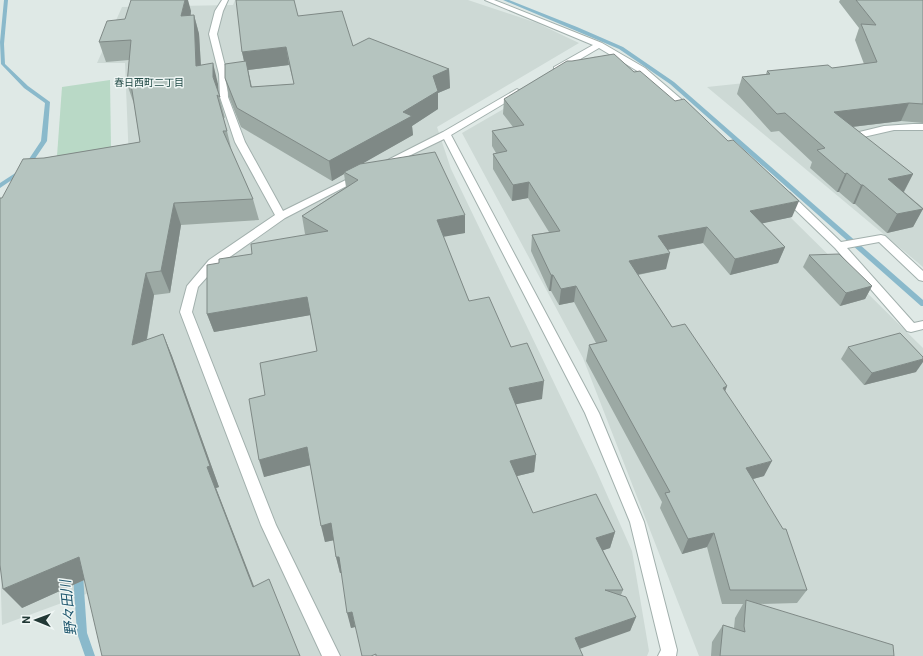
<svg xmlns="http://www.w3.org/2000/svg" width="923" height="656" viewBox="0 0 923 656" font-family="Roboto,'Noto Sans JP',sans-serif">
<style>
.built{fill:#cdd9d5}
.green{fill:#b9d9c6}
.lines{fill:none;stroke-linecap:round;stroke-linejoin:round}
.stream{fill:#8ab9cb;fill-rule:evenodd}
.street-casing{stroke:#a2b0ad;stroke-width:2}
.street{fill:#fff;fill-rule:evenodd}
.wall{fill:#9ca9a4;fill-rule:evenodd}
.shaded-wall{fill:#7f8986}
.building{fill:#b5c4bf;stroke:#7f8986}
.labels{text-anchor:middle;stroke-width:3;stroke-linejoin:round;paint-order:stroke}
.far-neighbourhood-label{font-size:10px;fill:#1f4844;stroke:#eff6f4}
.near-water-label{font-size:14px;font-style:italic;fill:#20586f;stroke:#eff6f4}
</style>
<rect width="100%" height="100%" fill="#dfe9e6"/>
<!-- built -->
<g class="built">
<path d="M235,0H468L537,23L579,43L437,127L451,169L596,470L632,551L649,651L647,656H127L116,583L2,625L0,562V256L129,162L125,63H97L122,7L233,5Z"/>
<path d="M595,56L636,75L787,214L923,348V656H699L583,358L462,133Z"/>
<path d="M820,75L923,76V267L707,87Z"/>
</g>
<!-- green -->
<path class="green" d="M110,80L111,147L57,156L62,87Z"/>
<g class="lines">
<!-- stream -->
<g class="stream">
<path d="M4,0H8L4,44L5,64L28,86L50,102L47,141L30,166L28,167L25,165L41,141L45,103L24,88L1,64L0,42Z"/>
<path d="M503,0H509L577,27L623,47L674,82L923,300V306H921L670,84L619,49Z"/>
<path d="M20,170L22,171V173L0,188V183Z"/>
<path d="M78,571L81,572L83,575L87,633L95,656H85L77,633L73,575L75,572Z"/>
</g>
<defs>
<g id="street">
<path d="M222,0H228L223,11L217,34L227,74L228,97L245,142L283,211L356,175L359,174L364,177L285,218L217,266L198,287L192,312L276,525L340,656H322L261,525L180,312L187,286L209,260L275,215L235,142L220,97L219,74L209,34L215,11Z"/>
<path d="M485,0H494L602,43L645,68L694,110L693,112H687L639,72L599,48L560,71H554V67L593,45Z"/>
<path d="M517,89L521,92L520,94L451,135L599,413L644,522L677,650L676,656H658L661,650L630,522L585,413L444,139L386,167L383,168L378,165L443,132Z"/>
<path d="M913,124H923V130H894L846,141L841,138L843,136L884,126Z"/>
<path d="M786,192L790,193L841,242L881,235L885,236L923,271V281L919,280L879,242L847,248L914,323L923,321V329L911,332L907,331L835,248L782,197L781,195Z"/>
</g>
</defs>
<!-- street casing -->
<use href="#street" class="street-casing"/>
<!-- street -->
<use href="#street" class="street"/>
</g>
<!-- wall -->
<g class="wall">
<path d="M840,0H923V123L901,121L852,127L913,174L904,192L923,208L913,227L887,233L855,204H853L839,192H837L810,168L812,162L779,131L771,132L737,94L742,77L766,74L767,71L832,68L864,64L855,40L859,28L839,2Z"/>
<path d="M191,11V15H194L199,34L201,65L218,84V92L225,118L223,117L227,131L232,152L253,199L259,220L181,225L170,293L154,295L147,340L163,334L172,356L219,487L216,488L254,586L300,656L84,580L22,608L2,198L44,158L140,142L134,104L127,84L129,60L106,62L99,42Z"/>
<path d="M298,16L353,46L449,69L450,88L438,93V109L412,126L413,135L363,163L465,233L443,236L469,301L511,347L542,399L515,404L536,455L534,472L517,476L533,513L615,532L610,548L603,550L623,590L621,595L636,617L630,631L355,627L351,628L342,573H340L336,557L334,540L325,542L310,465L264,477L265,395L317,351L310,315L214,332L207,314L219,263L252,254L306,235L305,234L302,216L346,187L344,174L332,181L241,127L229,97L225,78L244,61L242,52ZM289,65L294,84L252,87L248,70Z"/>
<path d="M504,99L792,217L762,223L785,247L778,263L730,275L703,243L668,250L666,269L638,275L672,327L727,386L725,391L764,476L753,479L807,590L797,603L758,604L894,656H711L712,642L723,625L734,628L735,618L743,604H722L707,547L682,554L660,508L662,502L586,361L589,345L596,343L574,302L559,305L551,291H549L531,251L532,235L549,232L528,198L512,201L493,169V154L496,153L492,146V131L513,127L503,114Z"/>
<path d="M809,255L872,286L865,299L840,306L803,267Z"/>
<path d="M848,347L916,372L864,385L841,359Z"/>
</g>
<!-- shaded-wall -->
<g class="shaded-wall">
<path d="M185,0H188L191,11L187,35L181,16Z"/>
<path d="M194,15L199,34L202,86L196,66Z"/>
<path d="M286,47L289,65L248,70L255,105L246,70L242,52Z"/>
<path d="M213,63L218,84L219,97L213,77Z"/>
<path d="M449,69L450,88L438,93V109L412,126L413,135L346,173L344,172V174L332,181L329,161L403,112L433,76Z"/>
<path d="M909,103L901,121L826,130L834,112Z"/>
<path d="M847,173L839,192H837L845,174Z"/>
<path d="M913,174L903,193L888,179Z"/>
<path d="M529,182L528,198L512,201L513,185Z"/>
<path d="M861,185H863L855,204H853Z"/>
<path d="M799,201L792,217L745,227L750,211Z"/>
<path d="M174,203L181,225L170,293L161,271Z"/>
<path d="M923,209L913,227L887,233L897,214Z"/>
<path d="M465,215V233L437,238V220Z"/>
<path d="M707,227L703,243L655,252L658,236Z"/>
<path d="M785,247L778,263L730,275L735,259Z"/>
<path d="M670,253L666,269L625,277L629,261Z"/>
<path d="M146,273L154,295L142,367L132,345Z"/>
<path d="M551,275H553L551,291H549Z"/>
<path d="M576,286L574,302L559,305L561,289Z"/>
<path d="M872,286L865,299L840,306L846,293Z"/>
<path d="M307,297L311,315L214,332L207,314Z"/>
<path d="M163,334L172,356L219,487L216,488L261,605L253,587L207,467Z"/>
<path d="M923,359V362L916,372L864,385L872,373Z"/>
<path d="M544,381L542,399L508,406L509,388Z"/>
<path d="M727,386L721,402L723,388Z"/>
<path d="M307,447L311,465L264,477L259,460Z"/>
<path d="M536,455L534,472L509,478L510,461Z"/>
<path d="M772,461L764,476L738,483L746,468Z"/>
<path d="M331,523L335,540L325,542L321,526Z"/>
<path d="M615,532L610,548L592,554L596,538Z"/>
<path d="M714,533L707,547L682,554L688,539Z"/>
<path d="M79,557L93,576L22,608L3,589Z"/>
<path d="M336,557H339L343,573H340Z"/>
<path d="M352,612L355,627L351,628L347,613Z"/>
<path d="M636,617L630,631L571,652L575,638Z"/>
</g>
<!-- building -->
<g class="building">
<path d="M131,0H185L181,16L194,15L196,66L213,63V77L220,97L217,95L227,131H223L253,199L174,203L161,271L146,273L132,345L163,334L210,466L207,467L253,587L269,579L300,656H102L79,557L3,589L0,565V198H2L23,159L44,158L140,142L131,84H127L131,40L99,42L107,21L125,19Z"/>
<path d="M236,0H294L298,16L342,11L353,46L369,38L449,69L433,76L438,91L403,112L412,116L329,161L237,108L225,78V64L246,61L251,87L294,84L286,47L242,52Z"/>
<path d="M856,0H923V104L909,103L834,112L913,174L888,179L923,209L897,214L863,185H861L847,173L845,174L817,150L825,148L785,113L777,114L742,77L770,74L767,71L828,65L832,68L877,62L861,24L876,25Z"/>
<path d="M614,54L634,72L640,71L675,101L684,99L728,141L733,140L799,201L750,211L785,247L735,259L707,227L658,236L670,253L629,261L672,327L685,324L727,386L723,388L772,461L746,468L783,529H786L807,590H730L714,533L688,539L665,493L670,492L589,345L607,341L576,286L561,289L553,275H551L532,235L560,231L529,182L513,185L493,154L507,151L492,131L524,125L504,99L567,61H572Z"/>
<path d="M435,152L465,215L437,220L469,301L489,297L511,347L527,343L544,381L509,388L536,455L510,461L533,513L596,494L615,532L596,538L623,590H605L626,597L636,617L575,638L583,656H376V654L371,656H362L352,612L347,613L339,557H336L331,523L321,526L307,447L259,460L249,399L265,395L260,363L317,351L307,297L207,314V265L219,263V259L252,254L251,244L328,231L302,216L358,180L344,172L360,164Z"/>
<path d="M839,254L872,286L846,293L809,255Z"/>
<path d="M900,333L923,357V359L872,373L848,347Z"/>
<path d="M746,600L893,645L894,656H720L723,625L745,632L744,626Z"/>
</g>
<g class="labels">
<!-- far-neighbourhood labels -->
<g class="far-neighbourhood-label">
<text x="149" y="86">春日西町二丁目</text>
</g>
<!-- near-water labels -->
<g class="near-water-label">
<text transform="translate(68 608) rotate(-96)" y="5">野々田川</text>
</g>
</g>
<!-- north arrow -->
<g transform="translate(36 620) rotate(271)" stroke="#eff6f4" stroke-width="3" paint-order="stroke">
<path d="M0-3L7 15L0 10L-7 15Z" fill="#213835"/>
<text y="-6" font-size="11" font-weight="bold" text-anchor="middle" fill="#213835">N</text>
</g>
</svg>
